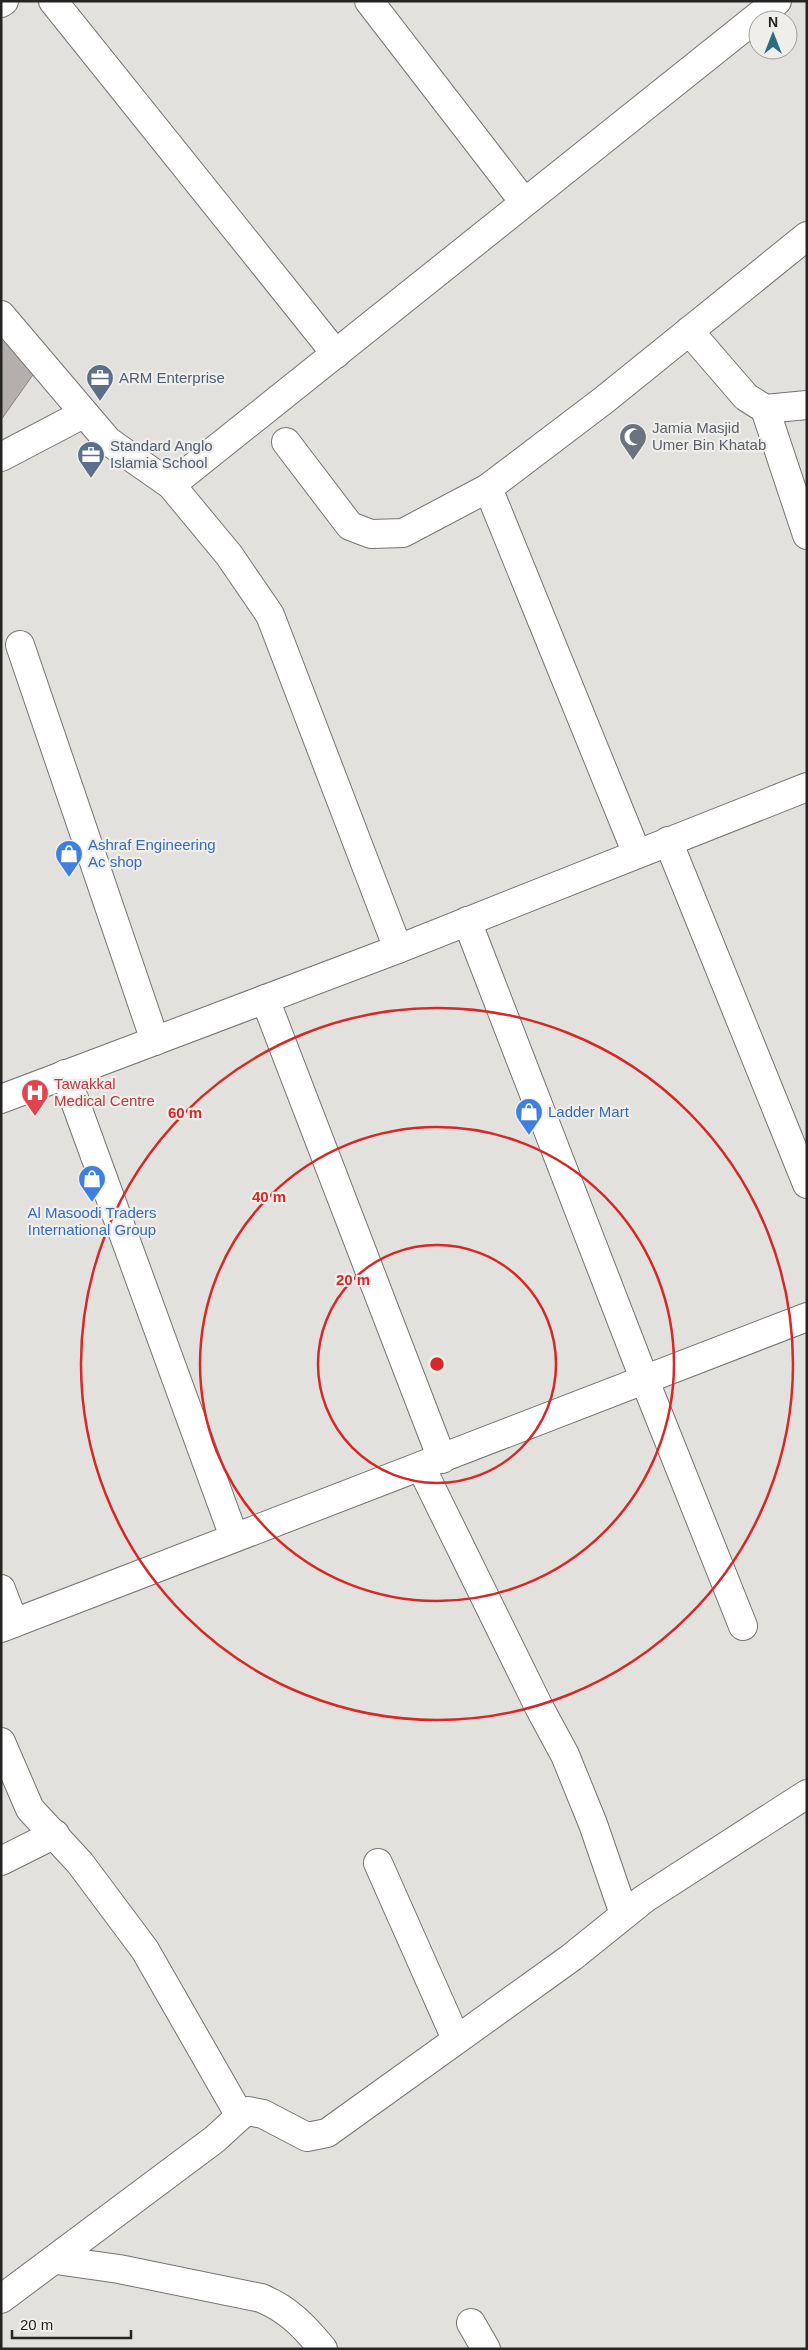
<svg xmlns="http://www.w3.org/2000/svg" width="808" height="2350" viewBox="0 0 808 2350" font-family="Arial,sans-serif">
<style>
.building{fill:#b3afad;stroke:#888481}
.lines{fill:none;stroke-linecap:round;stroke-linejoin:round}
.street-casing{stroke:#757471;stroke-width:30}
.street{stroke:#fff;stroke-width:28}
.ring{fill:none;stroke:#d62828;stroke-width:2.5}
.labels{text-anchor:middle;stroke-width:4.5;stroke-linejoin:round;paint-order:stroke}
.service-label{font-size:15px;fill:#4e5e75;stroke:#efeeea;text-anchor:start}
.worship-label{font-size:15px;fill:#5b616d;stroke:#efeeea;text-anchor:start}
.shop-label{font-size:15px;fill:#366cbe;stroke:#efeeea;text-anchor:start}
.health-label{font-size:15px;fill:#be3a42;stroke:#efeeea;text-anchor:start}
.centre{fill:#d62828;stroke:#efeeea;stroke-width:2.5}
.ring-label{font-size:15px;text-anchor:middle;font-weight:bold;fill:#d62828;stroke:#efeeea;stroke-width:4.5;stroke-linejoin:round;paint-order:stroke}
</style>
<rect width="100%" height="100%" fill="#e2e1dd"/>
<!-- building -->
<path class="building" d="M1,326L37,369L1,420Z"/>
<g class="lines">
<defs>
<g id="street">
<path d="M53,1L336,354"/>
<path d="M369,1L524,202"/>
<path d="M1,3L4,1"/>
<path d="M1,315L108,441L171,485L229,555L270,615L398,949"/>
<path d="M689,331L746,397L765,409L807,405"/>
<path d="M765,409L807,535"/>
<path d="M286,442L350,526L371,534L403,533L488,488L604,400L807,236"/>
<path d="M1,457L83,414"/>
<path d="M171,485L777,1"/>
<path d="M488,488L637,854"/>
<path d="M20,645L155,1041"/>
<path d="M668,841L807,1184"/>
<path d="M467,921L645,1381L743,1626"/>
<path d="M265,999L442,1459"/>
<path d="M65,1074L234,1537"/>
<path d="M1,1099L398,949L807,787"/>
<path d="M421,1467L539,1707L565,1755L593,1824L624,1914"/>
<path d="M1,1589L14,1623"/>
<path d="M1,1628L807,1317"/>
<path d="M1,1742L30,1809L80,1863L145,1950L240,2116"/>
<path d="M1,1861L55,1834"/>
<path d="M378,1863L456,2039"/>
<path d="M56,2260L119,2269L261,2298C288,2309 304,2326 323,2349"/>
<path d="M1,2299L215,2139L240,2116L248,2111L263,2114L307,2137L327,2133L572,1957L644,1899L807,1794"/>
<path d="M471,2323L486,2349"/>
</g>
</defs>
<!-- street casing -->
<use href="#street" class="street-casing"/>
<!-- street -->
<use href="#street" class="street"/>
</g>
<!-- distance rings -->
<g class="ring">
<circle cx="437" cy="1364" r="119"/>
<circle cx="437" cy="1364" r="237"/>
<circle cx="437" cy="1364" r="356"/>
</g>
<!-- icons -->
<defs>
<symbol id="office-pin" viewBox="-11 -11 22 30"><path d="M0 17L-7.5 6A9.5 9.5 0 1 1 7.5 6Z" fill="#5c6f8a" stroke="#efeeea"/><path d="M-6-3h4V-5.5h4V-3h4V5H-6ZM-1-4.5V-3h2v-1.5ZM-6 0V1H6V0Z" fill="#fff"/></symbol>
<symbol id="mosque-pin" viewBox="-11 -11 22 30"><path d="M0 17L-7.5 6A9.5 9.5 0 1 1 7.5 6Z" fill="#6b7280" stroke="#efeeea"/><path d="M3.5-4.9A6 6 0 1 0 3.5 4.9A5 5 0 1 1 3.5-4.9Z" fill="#fff"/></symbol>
<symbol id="shop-pin" viewBox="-11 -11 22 30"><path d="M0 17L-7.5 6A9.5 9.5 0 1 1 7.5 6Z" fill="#3f7fe0" stroke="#efeeea"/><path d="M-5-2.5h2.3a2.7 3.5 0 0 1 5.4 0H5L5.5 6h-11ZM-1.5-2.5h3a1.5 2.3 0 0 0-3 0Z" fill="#fff"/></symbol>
<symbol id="hospital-pin" viewBox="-11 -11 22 30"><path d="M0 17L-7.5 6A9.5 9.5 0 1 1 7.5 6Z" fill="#e0444e" stroke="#efeeea"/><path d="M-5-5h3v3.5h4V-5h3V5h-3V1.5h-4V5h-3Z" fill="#fff"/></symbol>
</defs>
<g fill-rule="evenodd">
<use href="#office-pin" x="84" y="362" width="32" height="43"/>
<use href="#mosque-pin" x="617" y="421" width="32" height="43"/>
<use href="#office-pin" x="75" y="439" width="32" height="43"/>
<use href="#shop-pin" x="53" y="838" width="32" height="43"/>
<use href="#hospital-pin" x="19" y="1077" width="32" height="43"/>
<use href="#shop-pin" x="513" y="1096" width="32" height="43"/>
<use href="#shop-pin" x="76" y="1163" width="32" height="43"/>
</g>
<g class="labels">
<!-- service labels -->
<g class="service-label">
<text x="119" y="383">ARM Enterprise</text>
<text x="110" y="451">Standard Anglo<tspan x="110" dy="17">Islamia School</tspan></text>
</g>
<!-- worship labels -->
<g class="worship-label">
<text x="652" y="433">Jamia Masjid<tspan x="652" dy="17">Umer Bin Khatab</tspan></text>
</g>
<!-- shop labels -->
<g class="shop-label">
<text x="88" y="850">Ashraf Engineering<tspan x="88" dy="17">Ac shop</tspan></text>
<text x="548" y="1117">Ladder Mart</text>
<text x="92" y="1218" text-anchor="middle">Al Masoodi Traders<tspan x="92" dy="17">International Group</tspan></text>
</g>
<!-- health labels -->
<g class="health-label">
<text x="54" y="1089">Tawakkal<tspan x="54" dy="17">Medical Centre</tspan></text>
</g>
</g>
<circle cx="437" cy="1364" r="8" class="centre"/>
<g class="ring-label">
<text x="185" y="1118">60 m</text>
<text x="269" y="1202">40 m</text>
<text x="353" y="1285">20 m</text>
</g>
<!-- border -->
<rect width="808" height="2350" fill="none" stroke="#242423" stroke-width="5"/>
<!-- north arrow -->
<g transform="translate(773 35)"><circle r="24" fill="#efeeea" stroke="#9e9d9a"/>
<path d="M0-4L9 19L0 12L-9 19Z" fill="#2c6e80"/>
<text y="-8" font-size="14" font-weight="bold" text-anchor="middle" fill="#242423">N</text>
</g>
<!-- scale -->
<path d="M12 2330v8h119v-8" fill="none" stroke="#242423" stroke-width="2.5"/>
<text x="20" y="2330" font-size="15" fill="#242423" stroke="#efeeea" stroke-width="4" paint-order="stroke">20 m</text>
</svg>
